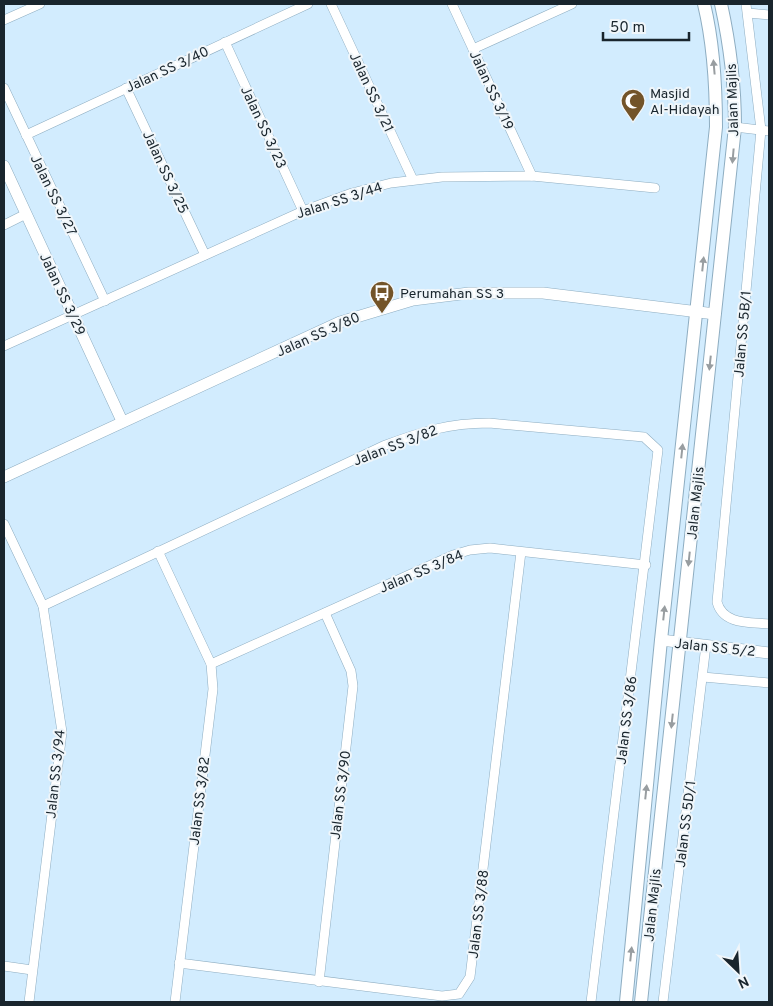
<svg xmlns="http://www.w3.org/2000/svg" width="773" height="1006" viewBox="0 0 773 1006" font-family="Overpass,sans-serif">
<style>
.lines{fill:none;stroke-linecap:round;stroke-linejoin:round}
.minor-casing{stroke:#8eadc1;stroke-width:10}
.tertiary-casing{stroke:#8eadc1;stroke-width:12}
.secondary-casing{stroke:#8eadc1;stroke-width:14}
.minor{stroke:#fff;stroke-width:9}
.tertiary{stroke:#fff;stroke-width:11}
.secondary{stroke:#fff;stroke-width:12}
.oneway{fill:#989da0}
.labels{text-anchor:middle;stroke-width:4;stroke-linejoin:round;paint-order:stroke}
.street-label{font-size:14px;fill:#19252d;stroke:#f0f6fa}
.poi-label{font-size:14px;fill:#19252d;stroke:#f0f6fa;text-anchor:start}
</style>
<rect width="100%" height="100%" fill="#d2ecfe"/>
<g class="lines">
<defs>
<g id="minor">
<path d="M331,4L413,180"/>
<path d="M452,4L532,176"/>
<path d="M746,4L761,130L717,602C723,625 750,622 769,624"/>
<path d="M748,13L769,15"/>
<path d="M4,20L40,4"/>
<path d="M225,42L303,211"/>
<path d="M473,49L572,4"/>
<path d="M4,88L105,301"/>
<path d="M126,88L205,255"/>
<path d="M735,127L769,131"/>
<path d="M26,135L308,4"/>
<path d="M4,225L26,214"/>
<path d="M4,346L303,211L352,193L391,183L442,177L532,176L655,188"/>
<path d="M4,524L43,606L62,732L29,1002"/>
<path d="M158,551L211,664L213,689L175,1002"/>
<path d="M43,606L383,446C420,432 449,423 489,423L644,437L658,450L591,1002"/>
<path d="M211,664L453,555L470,550L490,548L646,565"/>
<path d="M703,677L769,683"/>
<path d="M179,963L442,996L459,994L470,977L521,552"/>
<path d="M4,966L32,970"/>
<path d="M319,982L353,686L351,671L325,613"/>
<path d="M663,1002L706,645"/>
</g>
<g id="tertiary">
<path d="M4,166L122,421"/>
<path d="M4,477L340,322L413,300L469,293H543L715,314"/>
<path d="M661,640L769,653"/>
</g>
<g id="secondary">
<path d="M626,1002L661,640L716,127C716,85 714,45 704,4"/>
<path d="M641,1002L735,127C735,85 730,45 721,4"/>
</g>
</defs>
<!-- minor casing -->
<use href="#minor" class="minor-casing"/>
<!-- tertiary casing -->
<use href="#tertiary" class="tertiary-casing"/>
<!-- secondary casing -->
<use href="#secondary" class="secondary-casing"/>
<!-- minor -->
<use href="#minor" class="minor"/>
<!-- tertiary -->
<use href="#tertiary" class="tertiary"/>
<!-- secondary -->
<use href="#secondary" class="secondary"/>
</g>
<!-- one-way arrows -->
<defs><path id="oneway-solid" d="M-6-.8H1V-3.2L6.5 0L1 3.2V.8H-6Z" transform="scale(1.25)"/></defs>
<g class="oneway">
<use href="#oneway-solid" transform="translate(714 67) rotate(-95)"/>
<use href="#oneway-solid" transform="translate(733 156) rotate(95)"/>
<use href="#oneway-solid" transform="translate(703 264) rotate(-84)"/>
<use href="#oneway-solid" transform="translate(710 363) rotate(96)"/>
<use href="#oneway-solid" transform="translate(682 451) rotate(-84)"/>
<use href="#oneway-solid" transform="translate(689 559) rotate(96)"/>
<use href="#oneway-solid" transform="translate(664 613) rotate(-84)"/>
<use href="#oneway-solid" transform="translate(672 721) rotate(96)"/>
<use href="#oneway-solid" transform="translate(646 792) rotate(-84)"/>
<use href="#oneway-solid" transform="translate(631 954) rotate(-84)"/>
</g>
<!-- icons -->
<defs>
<symbol id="mosque-pin" viewBox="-11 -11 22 30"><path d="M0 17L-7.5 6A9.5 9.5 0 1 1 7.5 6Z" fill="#735429" stroke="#f0f6fa"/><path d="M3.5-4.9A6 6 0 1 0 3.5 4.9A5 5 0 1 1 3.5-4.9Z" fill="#fff"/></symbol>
<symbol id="bus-pin" viewBox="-11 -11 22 30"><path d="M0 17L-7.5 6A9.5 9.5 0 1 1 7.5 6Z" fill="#735429" stroke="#f0f6fa"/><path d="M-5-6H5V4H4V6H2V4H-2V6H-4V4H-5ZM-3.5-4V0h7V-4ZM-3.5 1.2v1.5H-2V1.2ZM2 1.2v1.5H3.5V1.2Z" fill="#fff"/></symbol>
</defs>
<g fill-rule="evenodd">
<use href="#mosque-pin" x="619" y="87" width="28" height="38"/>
<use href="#bus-pin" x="368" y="279" width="28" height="38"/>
</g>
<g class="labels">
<!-- street labels -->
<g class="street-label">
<text transform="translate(167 69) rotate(-25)" y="5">Jalan SS 3/40</text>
<text transform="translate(492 90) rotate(65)" y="5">Jalan SS 3/19</text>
<text transform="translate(372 92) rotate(65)" y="5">Jalan SS 3/21</text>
<text transform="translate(732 100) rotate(-92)" y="5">Jalan Majlis</text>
<text transform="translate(264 127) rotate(65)" y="5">Jalan SS 3/23</text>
<text transform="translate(166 172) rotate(65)" y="5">Jalan SS 3/25</text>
<text transform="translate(54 195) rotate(64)" y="5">Jalan SS 3/27</text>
<text transform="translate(339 200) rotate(-18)" y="5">Jalan SS 3/44</text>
<text transform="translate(63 294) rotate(65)" y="5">Jalan SS 3/29</text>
<text transform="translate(318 334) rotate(-24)" y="5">Jalan SS 3/80</text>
<text transform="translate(742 334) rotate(-85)" y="5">Jalan SS 5B/1</text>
<text transform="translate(395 445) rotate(-21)" y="5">Jalan SS 3/82</text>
<text transform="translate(695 503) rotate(-84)" y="5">Jalan Majlis</text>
<text transform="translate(421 571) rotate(-23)" y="5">Jalan SS 3/84</text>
<text transform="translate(715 647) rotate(6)" y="5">Jalan SS 5/2</text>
<text transform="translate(626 720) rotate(-83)" y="5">Jalan SS 3/86</text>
<text transform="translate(55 774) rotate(-84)" y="5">Jalan SS 3/94</text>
<text transform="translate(340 795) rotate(-83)" y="5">Jalan SS 3/90</text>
<text transform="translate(199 801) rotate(-83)" y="5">Jalan SS 3/82</text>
<text transform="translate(685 824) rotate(-83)" y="5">Jalan SS 5D/1</text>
<text transform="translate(652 905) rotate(-84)" y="5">Jalan Majlis</text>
<text transform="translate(478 914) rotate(-83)" y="5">Jalan SS 3/88</text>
</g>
<!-- poi labels -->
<g class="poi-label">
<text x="650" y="98">Masjid<tspan x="650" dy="16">Al-Hidayah</tspan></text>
<text x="400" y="298">Perumahan SS 3</text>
</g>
</g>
<!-- border -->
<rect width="773" height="1006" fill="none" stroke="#19252d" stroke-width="10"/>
<!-- north arrow -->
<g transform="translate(738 971) rotate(155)" stroke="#f0f6fa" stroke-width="4" paint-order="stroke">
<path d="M0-4L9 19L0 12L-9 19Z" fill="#19252d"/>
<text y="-8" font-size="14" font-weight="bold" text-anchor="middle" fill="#19252d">N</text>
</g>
<!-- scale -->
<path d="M603 32v8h86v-8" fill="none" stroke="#19252d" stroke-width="2.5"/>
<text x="610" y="32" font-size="15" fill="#19252d" stroke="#f0f6fa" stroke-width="4" paint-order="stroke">50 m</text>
</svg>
